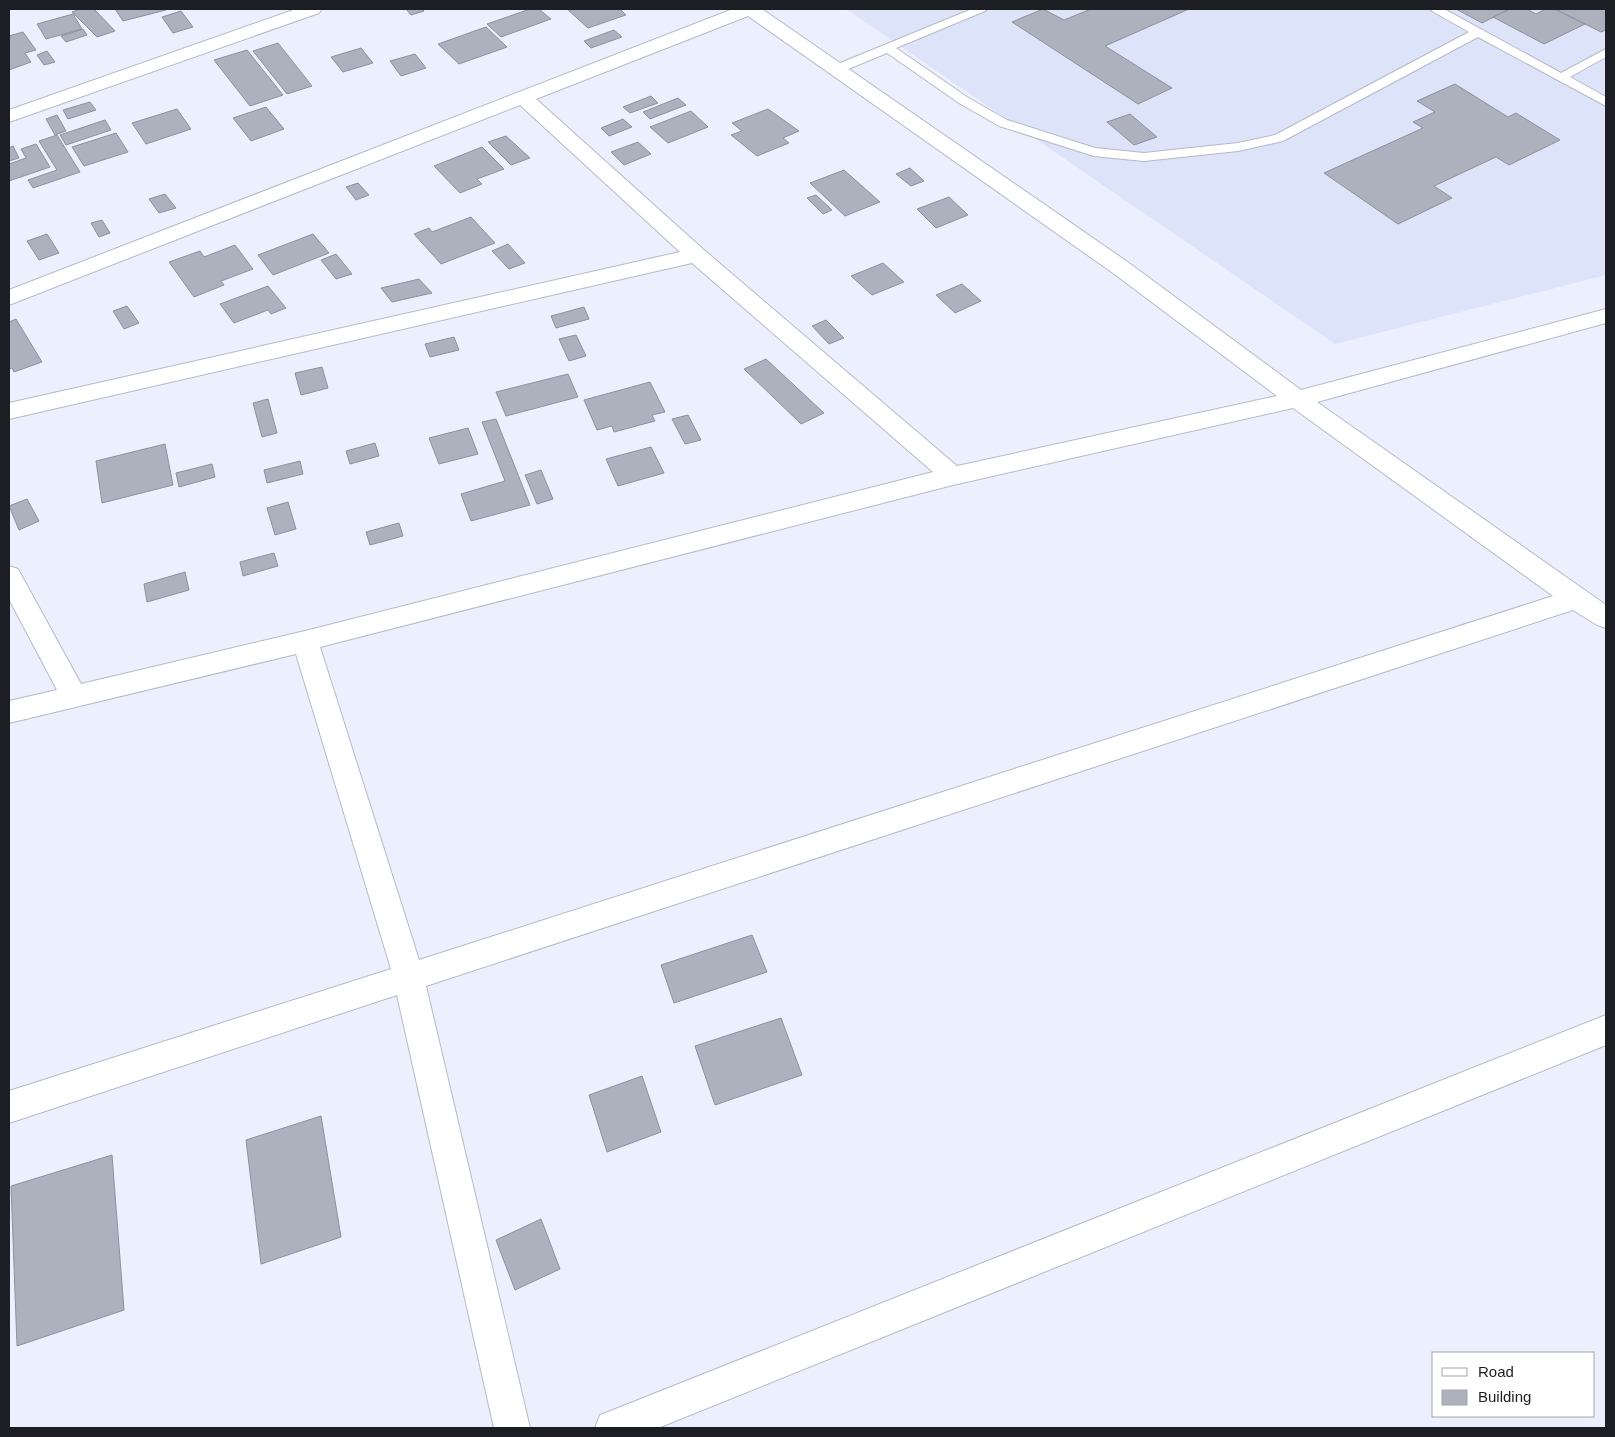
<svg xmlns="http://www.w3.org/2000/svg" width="1615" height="1437" viewBox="0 0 1615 1437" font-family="Helvetica,sans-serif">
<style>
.built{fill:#dde3f8}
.building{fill:#adb1be;stroke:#8d919d}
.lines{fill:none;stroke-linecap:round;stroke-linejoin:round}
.service-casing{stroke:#b6bac7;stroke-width:2}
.minor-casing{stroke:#b6bac7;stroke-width:2}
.service{fill:#fff;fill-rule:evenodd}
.minor{fill:#fff;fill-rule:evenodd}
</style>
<rect width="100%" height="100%" fill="#ecf0fe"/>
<!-- built -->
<path class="built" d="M846,9H1606V275L1335,344Z"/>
<!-- building -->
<g class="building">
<path d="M80,9H94L115,31L97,37L72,12Z"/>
<path d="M115,9H165L166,10L123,21Z"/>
<path d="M406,9H422L424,11L411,15Z"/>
<path d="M530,9H539L551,19L501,37L487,24Z"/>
<path d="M567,9H620L626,15L588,28Z"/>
<path d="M1043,9L1064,20L1091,9H1189L1105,46L1172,88L1138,104L1012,22Z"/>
<path d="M1456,9H1510L1482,23Z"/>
<path d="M1510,9H1527L1536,14L1546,9H1555L1585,24L1544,44L1493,17Z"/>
<path d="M1555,9H1606V30L1601,32Z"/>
<path d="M181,11L193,27L173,33L162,17Z"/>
<path d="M73,14L82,29L46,39L37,24Z"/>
<path d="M486,27L507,47L459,64L438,44Z"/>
<path d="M83,29L87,35L66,42L61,36Z"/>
<path d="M614,30L622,37L591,48L584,41Z"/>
<path d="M23,32L36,50L25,53L31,62L9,70V36Z"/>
<path d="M278,43L312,86L287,94L253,51Z"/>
<path d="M361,48L373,63L343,72L331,57Z"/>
<path d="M247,50L283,95L250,106L214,60Z"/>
<path d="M47,51L55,62L44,65L37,55Z"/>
<path d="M415,54L426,68L401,76L390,61Z"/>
<path d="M1455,84L1508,117L1516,113L1560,140L1509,165L1496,157L1434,186L1452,198L1398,224L1324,173L1423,128L1413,122L1435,112L1417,101Z"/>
<path d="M651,96L658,103L630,113L623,107Z"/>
<path d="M678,98L686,105L650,119L643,112Z"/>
<path d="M90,102L96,110L68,119L63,110Z"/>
<path d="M266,107L284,129L251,141L233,118Z"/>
<path d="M177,109L191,129L146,144L132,123Z"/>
<path d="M768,109L799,131L783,138L789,143L757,156L731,135L742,131L732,123Z"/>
<path d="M691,111L708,127L668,143L650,127Z"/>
<path d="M1130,114L1157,137L1134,145L1107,122Z"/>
<path d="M57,115L66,131L55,135L46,119Z"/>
<path d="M623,119L632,127L609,136L601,128Z"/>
<path d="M105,120L111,130L66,145L60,135Z"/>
<path d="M116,133L128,152L84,166L72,147Z"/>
<path d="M57,135L80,172L33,188L28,180L57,170L39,141Z"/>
<path d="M506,136L530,158L511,165L488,142Z"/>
<path d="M638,142L651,154L624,165L611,152Z"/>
<path d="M36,144L50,167L9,181V164L26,158L21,149Z"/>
<path d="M13,146L19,158L9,161V148Z"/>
<path d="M482,147L504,169L477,179L482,184L460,193L434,166Z"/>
<path d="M910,168L924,181L911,186L896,174Z"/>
<path d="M844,170L880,202L845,216L810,183Z"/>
<path d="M358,183L369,195L356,200L346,187Z"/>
<path d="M165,194L176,208L159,213L149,199Z"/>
<path d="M816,195L832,210L823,214L807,198Z"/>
<path d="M949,197L968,215L936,228L917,209Z"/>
<path d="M471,217L495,243L441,264L414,234L429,228L432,232Z"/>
<path d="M102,220L110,233L99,237L91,223Z"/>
<path d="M47,234L59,253L39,260L27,241Z"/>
<path d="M313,234L329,253L273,275L258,255Z"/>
<path d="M508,244L525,263L509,269L492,251Z"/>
<path d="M235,245L253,269L221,281L224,285L194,297L169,262L200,251L204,257Z"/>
<path d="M336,254L352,274L336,279L321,260Z"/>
<path d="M883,263L904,282L872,295L851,276Z"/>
<path d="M419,279L432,293L392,302L381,288Z"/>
<path d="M962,284L981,301L955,313L936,295Z"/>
<path d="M268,286L286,308L271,314L268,310L234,323L220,304Z"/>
<path d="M127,306L139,323L124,329L113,311Z"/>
<path d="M584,307L589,319L556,328L551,316Z"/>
<path d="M16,319L42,362L14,372L12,368L9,369V322Z"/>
<path d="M826,320L844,338L829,344L812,326Z"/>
<path d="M576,335L586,356L569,361L559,339Z"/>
<path d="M454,337L459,350L430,357L425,344Z"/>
<path d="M766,359L824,413L801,424L744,369Z"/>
<path d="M322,367L328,388L301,395L295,373Z"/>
<path d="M568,374L578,397L506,416L496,392Z"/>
<path d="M650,382L665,412L652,415L655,421L614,432L612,426L597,430L584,400Z"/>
<path d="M268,399L277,433L262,437L253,403Z"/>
<path d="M688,415L701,440L685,444L672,419Z"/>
<path d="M496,419L530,505L471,521L461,494L505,481L482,422Z"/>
<path d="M468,428L478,454L439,464L429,438Z"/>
<path d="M375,443L379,456L350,464L346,451Z"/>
<path d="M165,444L173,485L102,503L96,461Z"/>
<path d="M651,447L664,473L618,486L606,459Z"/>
<path d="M300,461L303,474L267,483L264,470Z"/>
<path d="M212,464L215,477L179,487L176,473Z"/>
<path d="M541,470L553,499L537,504L525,475Z"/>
<path d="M27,499L39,521L19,530L9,506Z"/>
<path d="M288,502L296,529L275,535L267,508Z"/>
<path d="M399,523L403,536L370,545L366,532Z"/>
<path d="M274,553L278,566L243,576L240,562Z"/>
<path d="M185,572L189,590L147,602L144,584Z"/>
<path d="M752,935L767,972L674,1003L661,965Z"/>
<path d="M781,1018L802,1075L715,1105L695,1046Z"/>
<path d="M642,1076L661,1132L607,1152L589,1095Z"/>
<path d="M321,1116L341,1237L261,1264L246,1140Z"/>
<path d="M112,1155L124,1310L17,1346L11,1186Z"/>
<path d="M541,1219L560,1269L515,1290L496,1240Z"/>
</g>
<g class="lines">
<defs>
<path id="service" d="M972,9H987L985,11L896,48L967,97L1007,120L1095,148L1144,153L1238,143L1275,135L1469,32L1432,11L1430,9H1444L1561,73L1606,49V57L1570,77L1606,97V106L1478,37L1283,141L1238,151L1144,161L1094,156L999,126L959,103L887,53L841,72L837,73L831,69L833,66Z"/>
<g id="minor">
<path d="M296,9H322L319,13L9,122V110Z"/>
<path d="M733,9H762L1129,263L1301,390L1606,309V323L1317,402L1606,605V628L1597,625L1573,610L426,986L530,1428H494L397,995L9,1123V1091L391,969L296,654L9,723V701L57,690L9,599V566L18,569L81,684L305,631L933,472L692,263L9,419V403L680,252L520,105L9,305V290ZM748,16L1113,273L1277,396L957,466L704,250L536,99ZM1293,408L1553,596L419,960L320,647L953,485Z"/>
<path d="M1606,1015V1045L658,1428H595L600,1415L613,1410Z"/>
</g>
</defs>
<!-- service casing -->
<use href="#service" class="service-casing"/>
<!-- minor casing -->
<use href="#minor" class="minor-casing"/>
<!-- service -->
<use href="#service" class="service"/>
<!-- minor -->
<use href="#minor" class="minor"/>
</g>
<!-- border -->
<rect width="1615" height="1437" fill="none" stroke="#1c1e23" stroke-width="20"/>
<!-- legend -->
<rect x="1432" y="1352" width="162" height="65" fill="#ffffff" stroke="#a4a5a7"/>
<rect x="1442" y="1368" width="25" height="8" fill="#ffffff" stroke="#a4a5a7"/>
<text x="1478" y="1377" font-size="15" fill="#1c1e23">Road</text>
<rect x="1442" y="1390" width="25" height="15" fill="#adb1be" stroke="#a4a5a7"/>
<text x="1478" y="1402" font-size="15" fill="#1c1e23">Building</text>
</svg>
